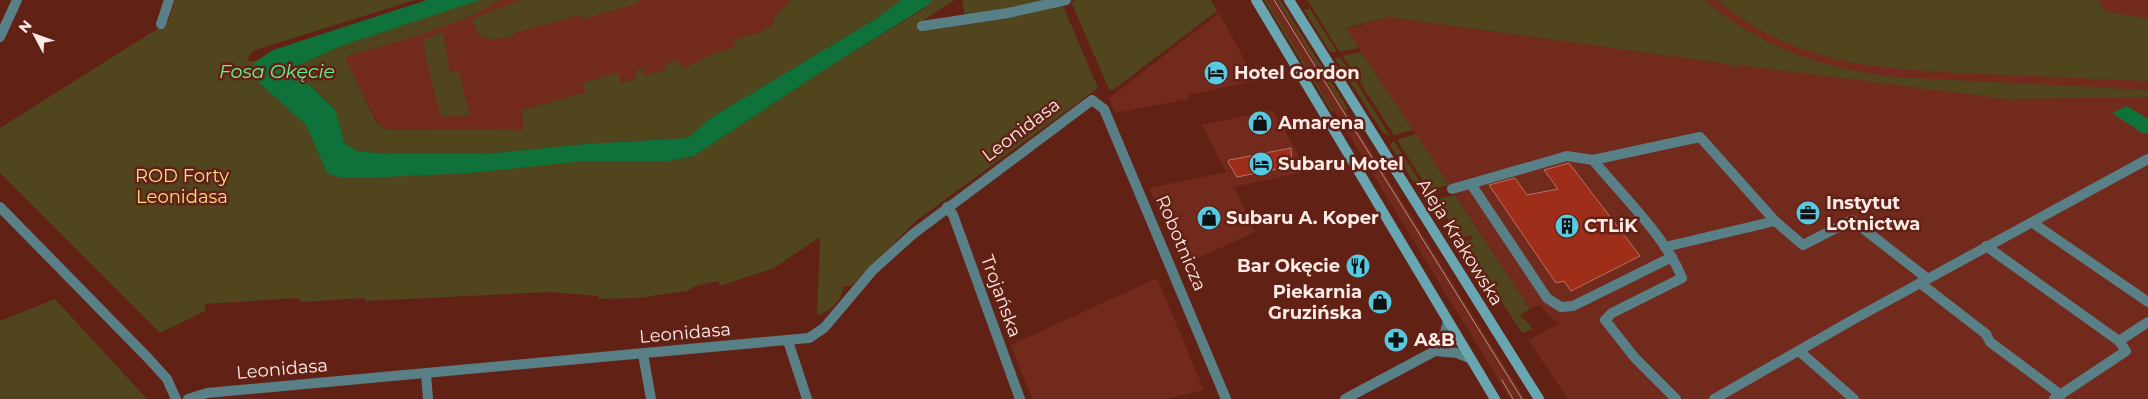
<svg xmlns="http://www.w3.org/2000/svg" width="2148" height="399" viewBox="0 0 2148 399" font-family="Montserrat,sans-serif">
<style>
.built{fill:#722a1d}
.green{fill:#51451e}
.water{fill:#0f723b}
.building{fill:#9e2d1a;stroke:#ba7162}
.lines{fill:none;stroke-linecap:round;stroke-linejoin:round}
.minor{stroke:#597f87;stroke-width:10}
.secondary{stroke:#68a6b2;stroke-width:10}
.tram{stroke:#b58d86;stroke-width:1}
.labels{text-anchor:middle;stroke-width:5;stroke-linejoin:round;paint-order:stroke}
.poi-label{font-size:18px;font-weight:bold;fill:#fdebe8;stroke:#622115;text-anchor:start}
.street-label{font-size:18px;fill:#fdebe8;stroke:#622115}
.park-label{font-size:18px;fill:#f9dd89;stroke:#622115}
.water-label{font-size:19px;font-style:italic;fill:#62f496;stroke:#622115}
</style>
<rect width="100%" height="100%" fill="#622115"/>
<!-- built -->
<g class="built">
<path d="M500,0H791L774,17L772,25L760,32L734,40L736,47L715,53L697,63L665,75L637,78L522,110L524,129L387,130L377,122L344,57L453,22L483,10Z"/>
<path d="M1267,0H1277L1525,399H1510Z"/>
<path d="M1656,0H2148V399H1568L1528,340L1558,324L1539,305L1530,309L1346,29L1389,17L1727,64Z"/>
<path d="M1219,13L1256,81L1188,95L1189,99L1115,113L1109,98Z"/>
<path d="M1273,110L1308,171L1234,187L1255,232L1183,265L1149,188L1226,172L1202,125Z"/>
<path d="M1157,278L1204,390L1165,399H1032L1011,345Z"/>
</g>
<!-- green -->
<g class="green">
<path d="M175,0H415L255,50L249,55L248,61H256V80L306,125L327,173L584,161H669L694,156L824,70L927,7L932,0H955L919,23L1063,6L1098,88L917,220L851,286H843C842,303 831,309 817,316L820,237L774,268L720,286L718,281L695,286L688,291L638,298L599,299L598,296L549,292L365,301V298L301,302L299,298L205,304V311L160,333L0,173V128L168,22Z"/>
<path d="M480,0H500C462,26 390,43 345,57L376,122L387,130L523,129L522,110L586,92L583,83L618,72L621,83L637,78L635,72L644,67L647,69L642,71L644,76L666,69L665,64L676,60L684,68L715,53L736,47L732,41L734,40L760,32L772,25L774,17L791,0H901L877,18L709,119L688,138L585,144L486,154H389L357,151L344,143L336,111L300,76L297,66L341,46Z"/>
<path d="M521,0H637L639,3L582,19L580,15L513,33V36C490,40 479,44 472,19Z"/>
<path d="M962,0H1057L965,16Z"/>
<path d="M1077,0H1211L1217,11L1113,90L1109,89L1071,2Z"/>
<path d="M1264,0H1267L1334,111L1332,112Z"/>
<path d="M1277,0H1280L1348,109L1345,110Z"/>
<path d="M1307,0H1705C1759,47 1825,69 1895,77L2148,90V97L2006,99L1739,65L1732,67L1728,64L1389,17L1346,28L1358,48L1340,52Z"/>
<path d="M1717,0H2099L2106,12L2148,18V81C2094,79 2039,76 1985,74C1884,69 1799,68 1717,0Z"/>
<path d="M1310,9L1337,52H1330L1304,10Z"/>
<path d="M443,32L450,72L458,70L470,115L444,117L440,113L426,59L423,39Z"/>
<path d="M1361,52L1413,130L1394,135L1343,56Z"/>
<path d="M1340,57L1390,136L1383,133L1335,58Z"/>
<path d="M1416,134L1449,185L1429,190L1397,140Z"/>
<path d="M1394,141L1425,190L1415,184L1390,145Z"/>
<path d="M1455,195L1530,309L1520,315L1533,329L1522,333L1463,243L1473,238L1471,235L1460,238L1435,199Z"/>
<path d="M1461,245L1495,298L1488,299L1456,248Z"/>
<path d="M55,299L147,399H0V321Z"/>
</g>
<!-- water -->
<g class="water">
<path d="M427,0H480L341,46L297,66L300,76L336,111L344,143L357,151L388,154H486L585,144L688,138L709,119L877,18L901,0H932L927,6L824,70L694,156L669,161H584L469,173L364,178H342L327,173L306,125L256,80L251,70L255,62L273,50Z"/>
<path d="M2127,106L2148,119V132L2144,134L2112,113Z"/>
</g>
<!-- building -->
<g class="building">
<path d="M1291,148L1292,166L1237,177L1228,162L1229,160Z"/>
<path d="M1569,163L1640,256L1571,291L1564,281L1556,283L1489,185L1515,178L1527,195L1558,189L1544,170Z"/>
</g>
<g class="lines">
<!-- minor -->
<g class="minor">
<path d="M161,24L169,0"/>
<path d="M922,26L1008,13L1066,0"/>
<path d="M0,37L17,0"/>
<path d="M1593,160C1621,194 1666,237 1682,278L1612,313L1605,320L1635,358L1676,399"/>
<path d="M1471,184L1547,298L1561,307L1573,306L1672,257"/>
<path d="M1452,189L1567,156L1593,160L1700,137L1775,221L1665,247"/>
<path d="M0,207L148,358L167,379L176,399"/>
<path d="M947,207L953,215L1020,399"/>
<path d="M1775,221L1803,245L1852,220L1928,279"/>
<path d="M2033,223L2148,302"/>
<path d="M1986,246L2119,341"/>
<path d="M1920,283L1986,334L1990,342L2061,395"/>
<path d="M788,341L807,399"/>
<path d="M1435,351L1457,353L1471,359"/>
<path d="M1799,351L1854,399"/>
<path d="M643,354L651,399"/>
<path d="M426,374L428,399"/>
<path d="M188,399L207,393L809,338L824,328L873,270L913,234L1092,100L1104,109L1226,399"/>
<path d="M1345,399L1435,351L1445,333L1448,321"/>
<path d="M1714,399L1856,318L2148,159"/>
<path d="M2054,399L2126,351L2119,341L2148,322"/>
</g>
<!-- secondary -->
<g class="secondary">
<path d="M1256,0L1495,399"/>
<path d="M1289,0L1539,399"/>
</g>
<!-- tram -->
<g class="tram">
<path d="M1274,0L1522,399"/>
<path d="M1502,380L1513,399"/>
</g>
</g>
<!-- icons -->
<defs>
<symbol id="hotel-disc" viewBox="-11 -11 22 22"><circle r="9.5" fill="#55cae0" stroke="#622115"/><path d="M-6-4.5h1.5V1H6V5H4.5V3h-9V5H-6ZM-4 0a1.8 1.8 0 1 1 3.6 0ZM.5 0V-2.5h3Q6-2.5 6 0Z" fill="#111"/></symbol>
<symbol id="shop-disc" viewBox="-11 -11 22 22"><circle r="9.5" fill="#55cae0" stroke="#622115"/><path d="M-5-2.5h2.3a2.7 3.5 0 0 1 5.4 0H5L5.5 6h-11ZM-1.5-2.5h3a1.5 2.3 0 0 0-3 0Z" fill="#111"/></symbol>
<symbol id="office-disc" viewBox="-11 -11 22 22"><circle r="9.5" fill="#55cae0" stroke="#622115"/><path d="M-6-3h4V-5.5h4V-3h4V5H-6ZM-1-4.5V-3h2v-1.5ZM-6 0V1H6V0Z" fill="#111"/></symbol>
<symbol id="building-disc" viewBox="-11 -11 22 22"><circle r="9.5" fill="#55cae0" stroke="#622115"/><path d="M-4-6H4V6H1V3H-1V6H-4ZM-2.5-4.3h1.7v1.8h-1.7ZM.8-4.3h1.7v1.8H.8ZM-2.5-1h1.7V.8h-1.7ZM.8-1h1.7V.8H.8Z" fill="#111"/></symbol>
<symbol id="restaurant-disc" viewBox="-11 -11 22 22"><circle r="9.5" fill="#55cae0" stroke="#622115"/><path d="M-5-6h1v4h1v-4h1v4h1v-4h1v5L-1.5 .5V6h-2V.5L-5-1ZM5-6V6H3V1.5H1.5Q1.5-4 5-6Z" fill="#111"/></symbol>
<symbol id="pharmacy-disc" viewBox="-11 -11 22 22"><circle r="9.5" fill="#55cae0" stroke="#622115"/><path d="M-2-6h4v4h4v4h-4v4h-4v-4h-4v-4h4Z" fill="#111"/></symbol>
</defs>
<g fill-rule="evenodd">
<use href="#hotel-disc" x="1202" y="59" width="28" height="28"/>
<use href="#shop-disc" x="1246" y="109" width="28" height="28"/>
<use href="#hotel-disc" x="1247" y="150" width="28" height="28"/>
<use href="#office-disc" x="1794" y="199" width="28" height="28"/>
<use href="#shop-disc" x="1195" y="204" width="28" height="28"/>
<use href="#building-disc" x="1553" y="212" width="28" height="28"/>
<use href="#restaurant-disc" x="1344" y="252" width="28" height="28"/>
<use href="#shop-disc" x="1366" y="288" width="28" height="28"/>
<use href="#pharmacy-disc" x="1382" y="326" width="28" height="28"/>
</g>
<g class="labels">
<!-- poi labels -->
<g class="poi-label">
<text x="1234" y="79">Hotel Gordon</text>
<text x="1278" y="129">Amarena</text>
<text x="1278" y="170">Subaru Motel</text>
<text x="1826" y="209">Instytut<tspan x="1826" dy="21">Lotnictwa</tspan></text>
<text x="1226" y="224">Subaru A. Koper</text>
<text x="1584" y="232">CTLiK</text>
<text x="1340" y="272" text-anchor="end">Bar Okęcie</text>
<text x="1362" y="298" text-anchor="end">Piekarnia<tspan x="1362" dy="21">Gruzińska</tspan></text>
<text x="1414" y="346">A&amp;B</text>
</g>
<!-- street labels -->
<g class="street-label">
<text transform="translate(1021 130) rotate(-37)" y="6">Leonidasa</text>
<text transform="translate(1460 242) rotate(58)" y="6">Aleja Krakowska</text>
<text transform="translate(1181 243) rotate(67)" y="6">Robotnicza</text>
<text transform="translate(1001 296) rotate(70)" y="6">Trojańska</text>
<text transform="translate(685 333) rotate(-5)" y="6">Leonidasa</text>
<text transform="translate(282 369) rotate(-5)" y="6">Leonidasa</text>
</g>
<!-- park labels -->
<g class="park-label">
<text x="182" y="182">ROD Forty<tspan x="182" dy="21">Leonidasa</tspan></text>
</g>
<!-- water labels -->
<g class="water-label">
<text x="277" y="78">Fosa Okęcie</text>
</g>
</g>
<!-- north arrow -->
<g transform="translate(35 35) rotate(311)" stroke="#622115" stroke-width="4" paint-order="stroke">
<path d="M0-4L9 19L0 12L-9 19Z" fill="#fdebe8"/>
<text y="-8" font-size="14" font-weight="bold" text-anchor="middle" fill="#fdebe8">N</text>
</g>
</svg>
